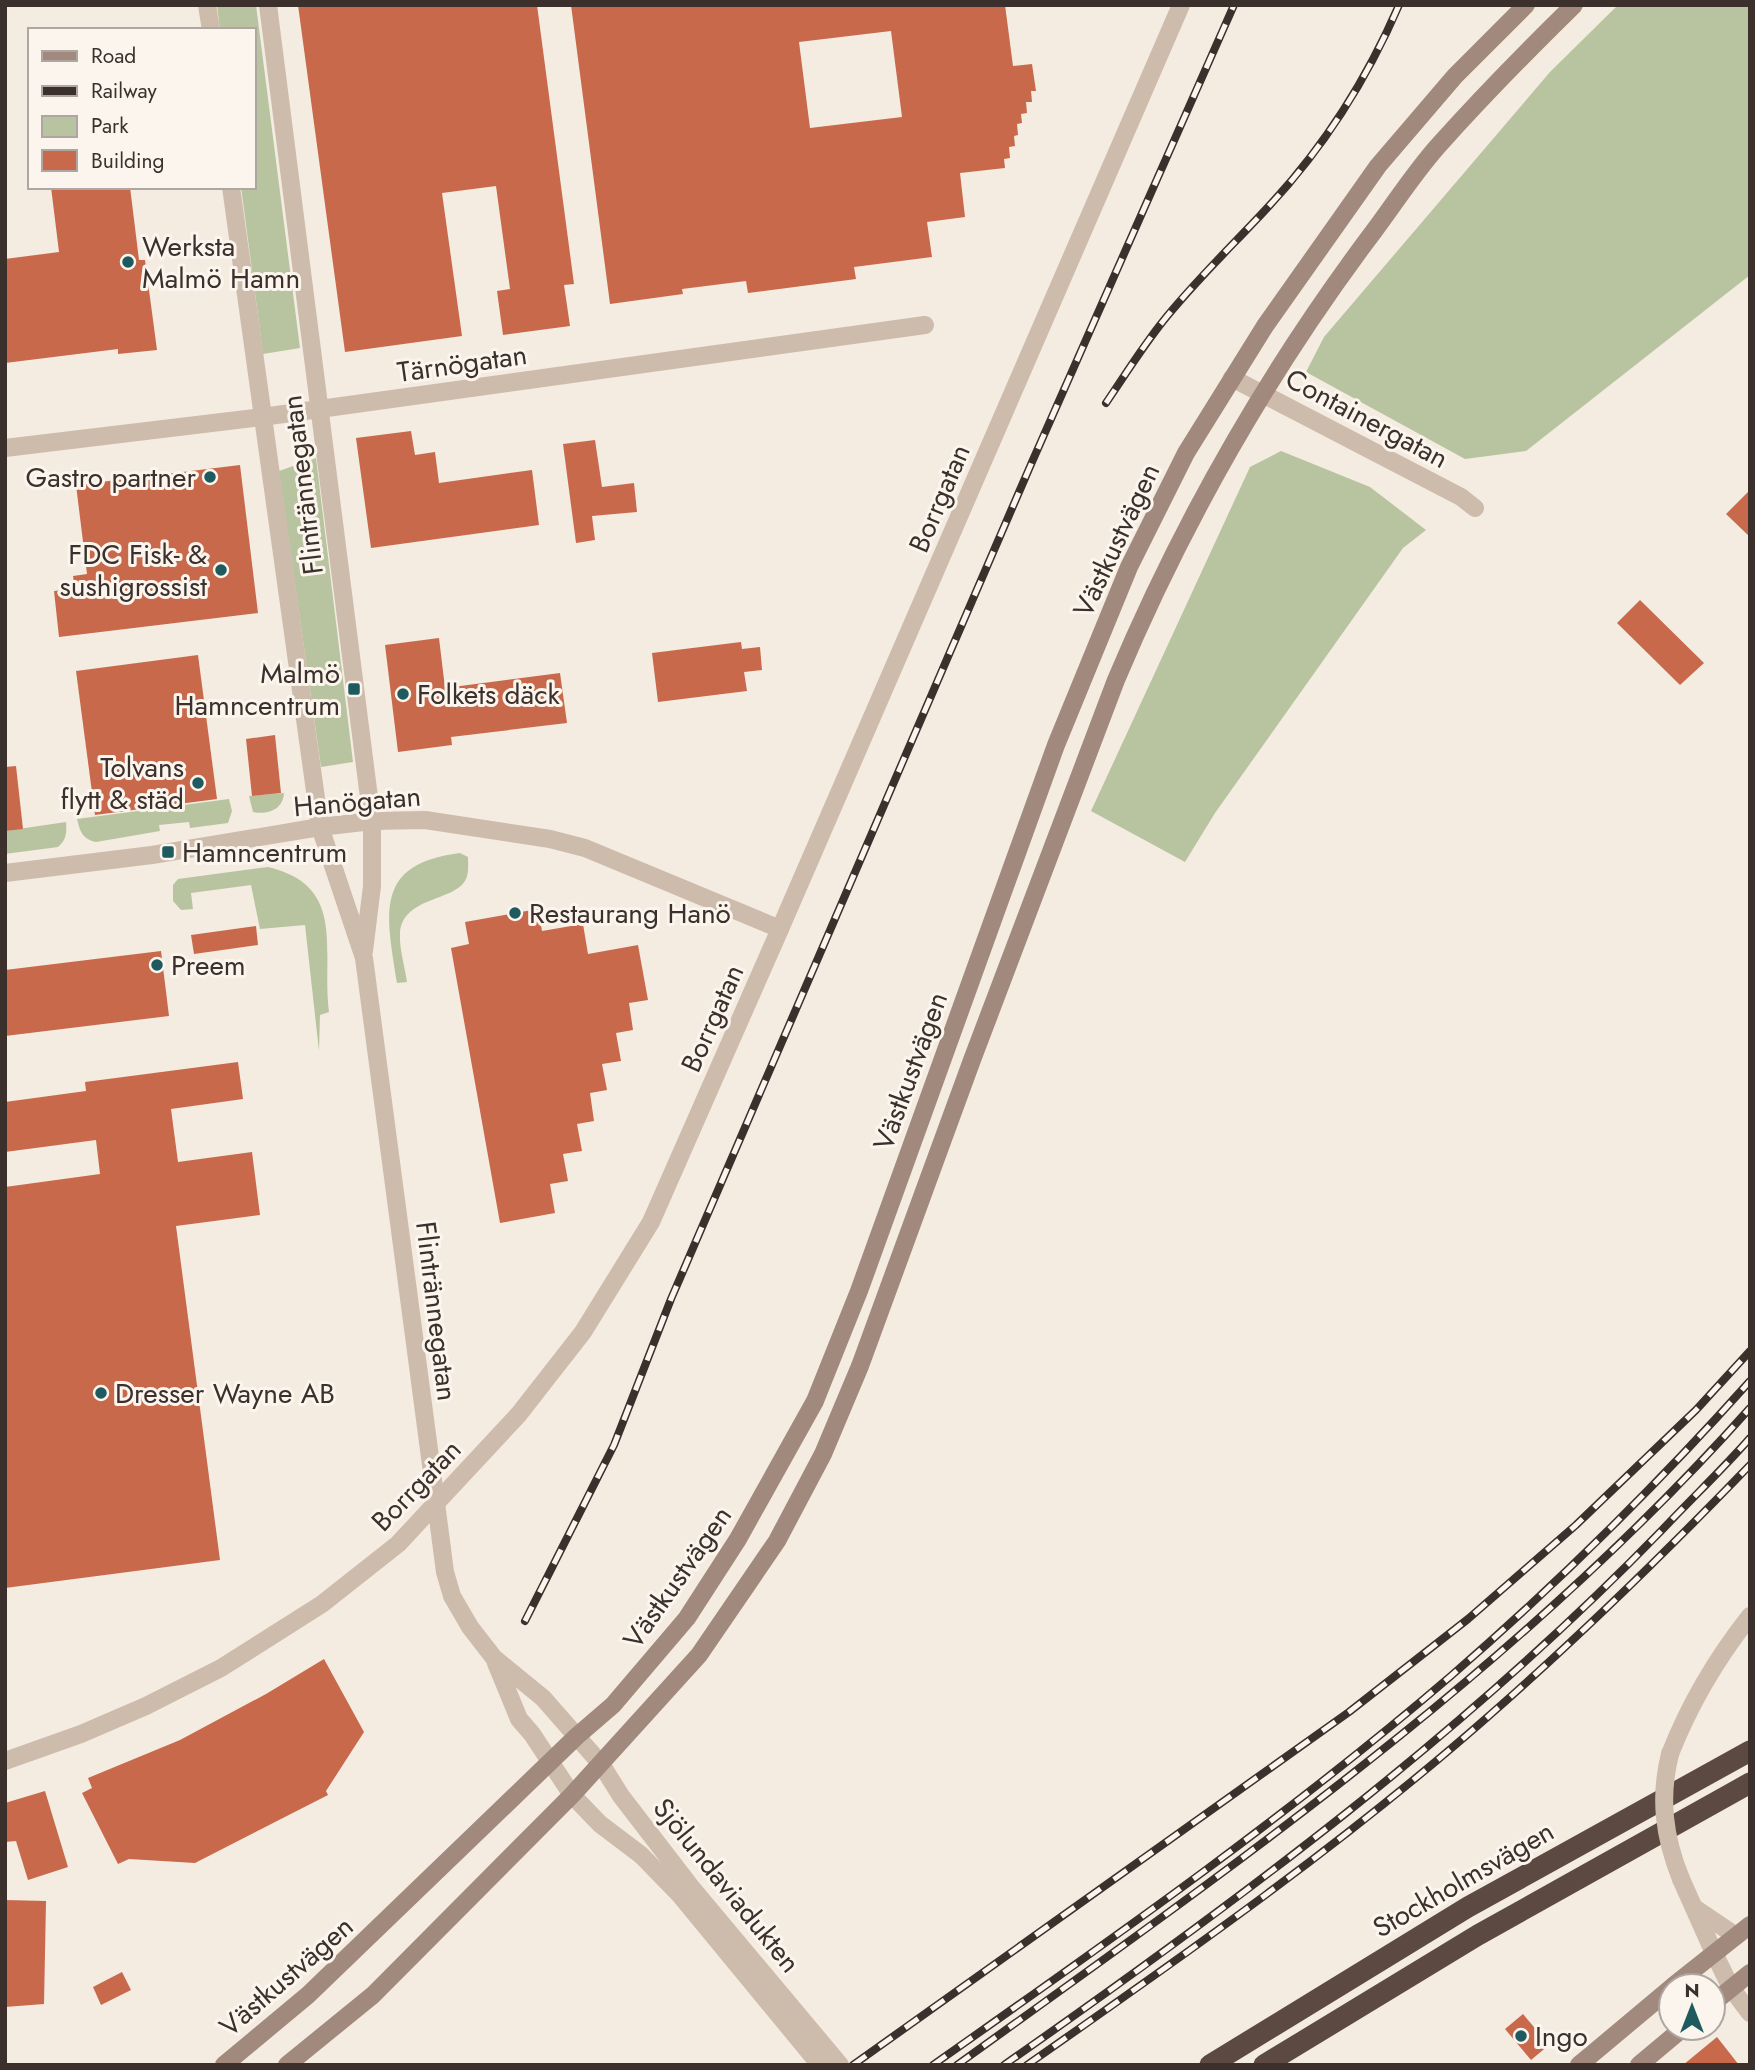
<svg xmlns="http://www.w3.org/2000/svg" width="1755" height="2070" viewBox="0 0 1755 2070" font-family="Jost,sans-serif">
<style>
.green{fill:#b8c4a0}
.building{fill:#c8694b;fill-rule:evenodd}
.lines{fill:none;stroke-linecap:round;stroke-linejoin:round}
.minor{stroke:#cdbbac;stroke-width:18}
.tertiary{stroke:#cdbbac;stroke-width:18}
.secondary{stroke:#a18a7d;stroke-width:18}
.motorway{stroke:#5c4a42;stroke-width:21}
.rail-casing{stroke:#3b302b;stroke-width:8}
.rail{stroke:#fbf5ee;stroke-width:5;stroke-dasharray:16;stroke-linecap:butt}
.minor-bridge{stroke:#cdbbac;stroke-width:18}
.tertiary-bridge{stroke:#cdbbac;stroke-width:18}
.poi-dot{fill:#1f5a5e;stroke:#fbf5ee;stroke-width:2.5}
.labels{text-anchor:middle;stroke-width:6;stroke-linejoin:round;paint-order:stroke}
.poi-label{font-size:28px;fill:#3b302b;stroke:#fbf5ee;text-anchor:start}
.street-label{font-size:28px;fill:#3b302b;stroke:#fbf5ee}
</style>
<rect width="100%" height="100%" fill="#f4ebe1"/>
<!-- green -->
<g class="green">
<path d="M217,5H256L300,348L263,354L241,187H254V30H220Z"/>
<path d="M1618,5H1750V275L1526,451L1465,459L1306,372L1324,337L1550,72Z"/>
<path d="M1281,451L1370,487L1426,530L1403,548L1215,813L1185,862L1091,811L1250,467Z"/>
<path d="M316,458L353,762L321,767L279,471Z"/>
<path d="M284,793C283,809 269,815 253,812L249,796Z"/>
<path d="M229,799L232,811L228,823L190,828L189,822L159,825L160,831L96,842C82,839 80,831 77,819Z"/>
<path d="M66,822C67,833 66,840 58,847L5,854V831Z"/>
<path d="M460,853L468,857C468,864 469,873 466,879C455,902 403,896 400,933C399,948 405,967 407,982L397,983C387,915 372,864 460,853Z"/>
<path d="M268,867C348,886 321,951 329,1012L320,1015L319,1051L305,925L260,929L251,885L191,893L193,909L181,910L173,901V885L178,879Z"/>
</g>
<!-- building -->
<g class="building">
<path d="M298,5H537L574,284L564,285L570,326L503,335L497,291L510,289L496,186L442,193L462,336L345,352Z"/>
<path d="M571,5H1005L1013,66L1032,64L1036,91H1031L1032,102H1026L1027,113L1021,114L1022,123L1017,124L1018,135L1014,136L1015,146L1009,147L1010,158L1004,159L1005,168L960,173L965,217L927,222L932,257L854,267L856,279L748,293L746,281L682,289L683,294L610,304ZM891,31L902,117L810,128L799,42Z"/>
<path d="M51,187H130L139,260H145L157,350L118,354V349L5,363V259L59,252Z"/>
<path d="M411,431L415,455L435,452L439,483L532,470L539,525L371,548L356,438Z"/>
<path d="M595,440L602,487L634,483L637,512L592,516L595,540L576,543L563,444Z"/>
<path d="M240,465L258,613L59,637L54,591L75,589L73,576L87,574L76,485Z"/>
<path d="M1750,490V537L1726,514Z"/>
<path d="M1640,600L1704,663L1680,685L1617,623Z"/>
<path d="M439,638L445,688L560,673L567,723L451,737L452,745L398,752L385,645Z"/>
<path d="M741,642L742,649L760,647L762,670L744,672L747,691L658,702L652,653Z"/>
<path d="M198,655L217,799L95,815L76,671Z"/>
<path d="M275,735L281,793L252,796L246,739Z"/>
<path d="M16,766L23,829L5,831V767Z"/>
<path d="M538,909L542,931L583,924L588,954L638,945L648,1000L629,1003L633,1030L616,1033L621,1061L602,1064L607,1090L590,1093L594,1121L577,1124L582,1151L563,1154L568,1181L550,1184L555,1213L500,1223L451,948L469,944L465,922Z"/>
<path d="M256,926L258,945L194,954L191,935Z"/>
<path d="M161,951L169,1016L5,1036V970Z"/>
<path d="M238,1062L243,1099L171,1109L178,1162L252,1152L260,1215L176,1226L220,1560L5,1588V1187L100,1174L96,1140L5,1152V1102L86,1091L85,1082Z"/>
<path d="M324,1659L364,1732L326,1791L328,1795L195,1863L129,1859L118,1864L82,1793L92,1788L88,1778L180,1740L266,1694Z"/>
<path d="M45,1791L68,1867L28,1880L16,1841L5,1842V1803Z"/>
<path d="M5,1900L46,1901L44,2004L5,2007Z"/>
<path d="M122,1972L131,1990L101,2005L93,1987Z"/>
<path d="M1523,2014L1549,2045L1531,2060L1505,2029Z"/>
<path d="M1717,2037L1739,2065H1683Z"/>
</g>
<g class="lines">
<!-- minor -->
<g class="minor">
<path d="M1232,378L1461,497L1475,508"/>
<path d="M5,448L262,417L925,325"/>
<path d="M5,873L152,855L320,827L372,821L425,820L550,839L585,848L780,929"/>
<path d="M1670,1754C1690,1703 1716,1659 1750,1616"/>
<path d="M5,1761L81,1734L146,1706L221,1668L322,1604L398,1544L519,1414L583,1332L651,1222L780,929L1181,5"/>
<path d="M1681,1879L1714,1953"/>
<path d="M1696,1909L1736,1936"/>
</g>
<!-- tertiary -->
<g class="tertiary">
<path d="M207,5L211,30"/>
<path d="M268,5L372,821V886L364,951"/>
<path d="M231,187L320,827L364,958L428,1442"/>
<path d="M442,1549L445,1572L452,1596L470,1627L494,1658L543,1698L601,1764L621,1796L691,1887L840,2065"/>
<path d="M496,1663L519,1719L532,1734L572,1795L600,1824L641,1855L680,1895L820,2065"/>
<path d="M1714,1953L1731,1988L1750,2013"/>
</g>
<!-- secondary -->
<g class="secondary">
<path d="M1673,1986L1750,1925"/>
<path d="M1713,2003L1750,1973"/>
<path d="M224,2065L308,1995L577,1736L613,1705L687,1618L738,1539L815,1401L859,1291L1056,745L1129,567L1186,453L1265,326L1378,166L1455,76L1526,5"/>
<path d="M287,2065L373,1995L572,1795L699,1655L777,1541L823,1454L860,1366L972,1060L1116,680C1183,521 1270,369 1374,231C1395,203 1414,173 1438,146C1481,98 1527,51 1574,5"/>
<path d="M1579,2065L1671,1988"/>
<path d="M1639,2065L1683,2028"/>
</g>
<!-- motorway -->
<g class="motorway">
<path d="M1210,2065L1468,1907L1750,1751"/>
<path d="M1264,2065L1478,1935L1750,1783"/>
</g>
<defs>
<g id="rail">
<path d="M1106,403C1125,375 1143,346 1164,320C1197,279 1234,244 1269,206C1324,147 1367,79 1399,5"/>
<path d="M525,1621L614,1445L671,1299L1032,462L1234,5"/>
<path d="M853,2065L1349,1712L1468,1619L1576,1525L1696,1410L1750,1351"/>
<path d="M933,2065C1109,1941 1288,1816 1452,1675C1557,1584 1657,1485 1750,1381"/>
<path d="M957,2065C1236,1864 1520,1667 1750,1408"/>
<path d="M1004,2065C1236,1903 1464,1734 1662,1530C1691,1499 1722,1470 1750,1438"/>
<path d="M1027,2065C1186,1954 1346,1842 1491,1714C1581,1635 1667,1551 1750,1465"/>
</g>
</defs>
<!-- rail casing -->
<use href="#rail" class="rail-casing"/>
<!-- rail -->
<use href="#rail" class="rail"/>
<!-- minor-bridge -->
<path class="minor-bridge" d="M1670,1754C1659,1798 1664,1837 1681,1879"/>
<!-- tertiary-bridge -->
<path class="tertiary-bridge" d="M428,1442L442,1549"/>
</g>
<!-- markers -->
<g class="poi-dot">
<circle cx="128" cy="262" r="7"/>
<circle cx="210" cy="477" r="7"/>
<circle cx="221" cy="570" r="7"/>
<rect x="347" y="682" width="14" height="14" rx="3.5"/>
<circle cx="403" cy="694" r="7"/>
<circle cx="198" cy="783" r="7"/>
<rect x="161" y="845" width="14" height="14" rx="3.5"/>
<circle cx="515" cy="913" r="7"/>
<circle cx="157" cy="965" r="7"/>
<circle cx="101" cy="1393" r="7"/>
<circle cx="1521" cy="2036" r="7"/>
</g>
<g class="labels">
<!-- poi labels -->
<g class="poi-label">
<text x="142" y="256">Werksta<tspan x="142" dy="32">Malmö Hamn</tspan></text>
<text x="196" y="487" text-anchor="end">Gastro partner</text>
<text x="207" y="564" text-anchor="end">FDC Fisk- &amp;<tspan x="207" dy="32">sushigrossist</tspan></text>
<text x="340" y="683" text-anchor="end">Malmö<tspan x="340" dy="32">Hamncentrum</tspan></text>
<text x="417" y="704">Folkets däck</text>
<text x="184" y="777" text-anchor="end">Tolvans<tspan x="184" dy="32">flytt &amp; städ</tspan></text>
<text x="182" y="862">Hamncentrum</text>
<text x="529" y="923">Restaurang Hanö</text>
<text x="171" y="975">Preem</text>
<text x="115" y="1403">Dresser Wayne AB</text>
<text x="1535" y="2046">Ingo</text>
</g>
<!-- street labels -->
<g class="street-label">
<text transform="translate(462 363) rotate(-8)" y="10">Tärnögatan</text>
<text transform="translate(1367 418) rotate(28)" y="10">Containergatan</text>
<text transform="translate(302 485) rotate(-97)" y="10">Flintrännegatan</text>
<text transform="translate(939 498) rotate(-67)" y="10">Borrgatan</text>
<text transform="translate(1116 540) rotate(-65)" y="10">Västkustvägen</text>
<text transform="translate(357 801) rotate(-5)" y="10">Hanögatan</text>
<text transform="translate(712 1018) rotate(-66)" y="10">Borrgatan</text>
<text transform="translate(910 1071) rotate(-70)" y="10">Västkustvägen</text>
<text transform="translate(437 1311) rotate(83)" y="10">Flintrännegatan</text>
<text transform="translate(416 1485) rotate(-46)" y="10">Borrgatan</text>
<text transform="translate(677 1577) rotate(-55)" y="10">Västkustvägen</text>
<text transform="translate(1463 1879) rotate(-30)" y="10">Stockholmsvägen</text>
<text transform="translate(727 1885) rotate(51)" y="10">Sjölundaviadukten</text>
<text transform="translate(286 1976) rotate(-41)" y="10">Västkustvägen</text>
</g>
</g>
<!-- border -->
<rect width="1755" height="2070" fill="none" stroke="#3b302b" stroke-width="14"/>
<!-- legend -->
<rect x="28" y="28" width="228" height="161" fill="#fbf5ee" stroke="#aea6a0" stroke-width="2"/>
<rect x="42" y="51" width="35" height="10" fill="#a18a7d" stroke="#aea6a0" stroke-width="2"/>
<text x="91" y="63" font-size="21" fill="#3b302b">Road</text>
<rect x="42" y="86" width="35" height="10" fill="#3b302b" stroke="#aea6a0" stroke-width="2"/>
<text x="91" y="98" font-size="21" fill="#3b302b">Railway</text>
<rect x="42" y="116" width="35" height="21" fill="#b8c4a0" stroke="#aea6a0" stroke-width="2"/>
<text x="91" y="133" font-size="21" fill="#3b302b">Park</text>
<rect x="42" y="150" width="35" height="21" fill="#c8694b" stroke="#aea6a0" stroke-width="2"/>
<text x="91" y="168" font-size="21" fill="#3b302b">Building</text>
<!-- north arrow -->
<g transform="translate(1692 2007)"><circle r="33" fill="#fbf5ee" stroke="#aea6a0" stroke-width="2"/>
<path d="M0-5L12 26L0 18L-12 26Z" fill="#1f5a5e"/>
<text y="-10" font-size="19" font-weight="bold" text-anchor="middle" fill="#3b302b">N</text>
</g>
</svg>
